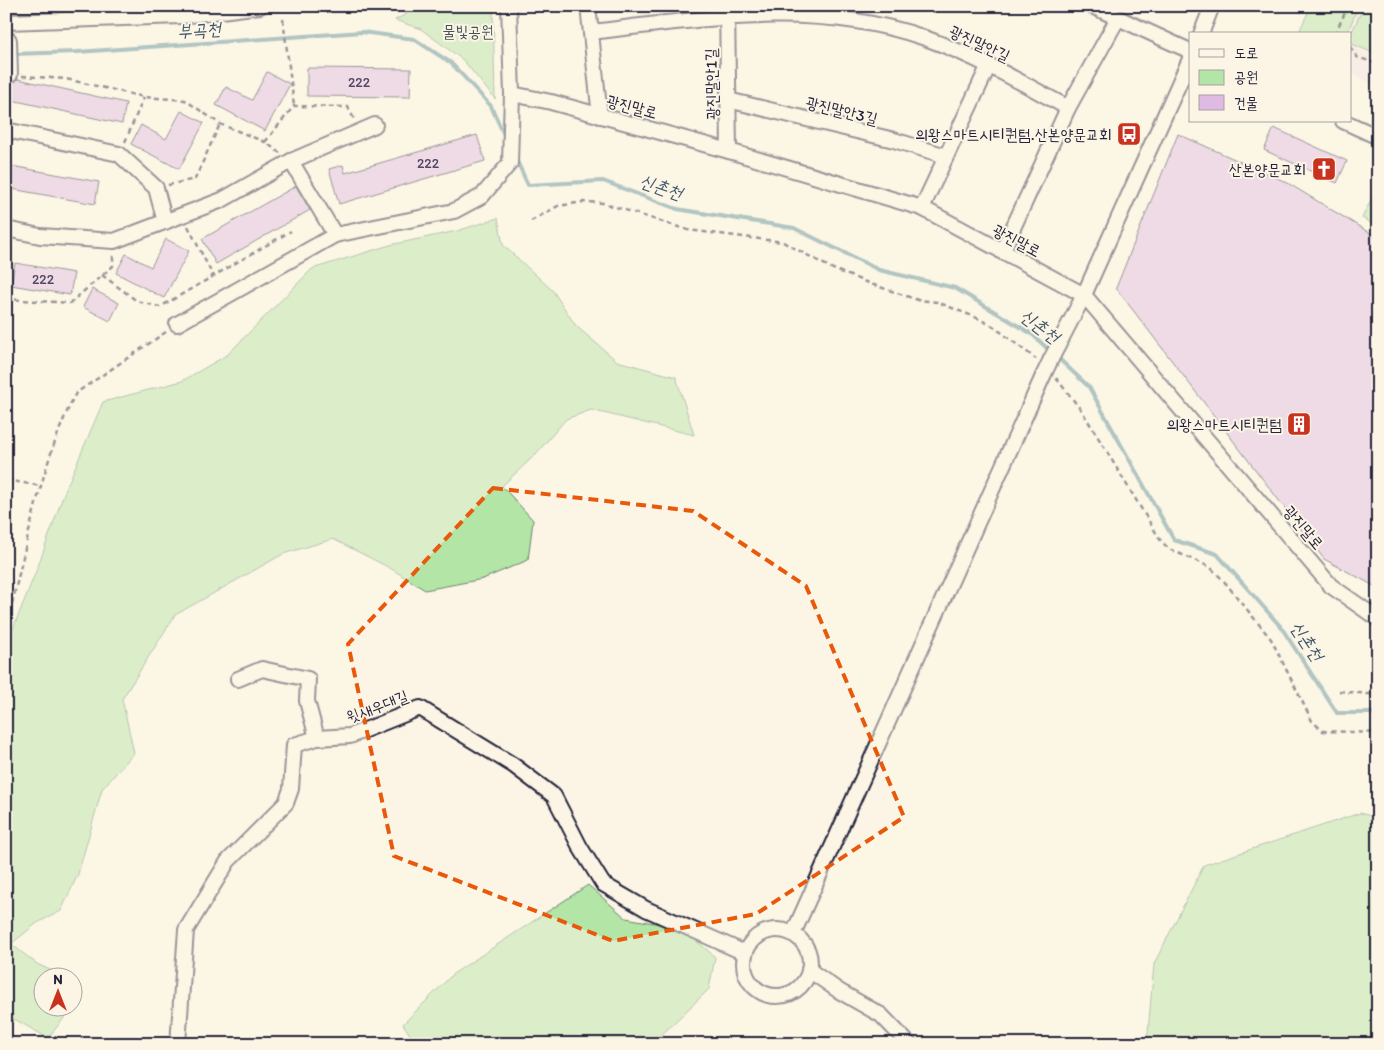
<svg xmlns="http://www.w3.org/2000/svg" width="1384" height="1050" viewBox="0 0 1384 1050" font-family="Itim,'Poor Story',sans-serif">
<style>
.built{fill:#f3e4e5}
.green{fill:#b3e5a6;stroke:#6a8470}
.lines{fill:none;stroke-linecap:round;stroke-linejoin:round}
.stream{stroke:#598a97;stroke-width:4}
.building{fill:#dfbbe4;stroke:#22223b}
.minor-casing{stroke:#22223b;stroke-width:18}
.path{stroke:#22223b;stroke-width:2.5;stroke-dasharray:5 4;stroke-linecap:butt}
.minor{stroke:#fcf5e5;stroke-width:14}
.minor-bridge-casing{stroke:#22223b;stroke-width:18;stroke-linecap:butt}
.minor-bridge{stroke:#fcf5e5;stroke-width:14}
.marked{fill:none;stroke:#e8590c;stroke-width:4;stroke-dasharray:10 6;stroke-linejoin:round}
.labels{text-anchor:middle;stroke-width:4;stroke-linejoin:round;paint-order:stroke}
.number-label{font-size:14px;fill:#514865}
.park-label{font-size:16px;fill:#465356;stroke:#fcf5e5}
.street-label{font-size:16px;fill:#22223b;stroke:#fcf5e5}
.poi-label{font-size:16px;fill:#22223b;stroke:#fcf5e5;text-anchor:end}
.water-label{font-size:18px;font-style:italic;fill:#3d5669;stroke:#fcf5e5}
</style>
<rect width="100%" height="100%" fill="#fcf5e5"/>
<filter id="ink" filterUnits="userSpaceOnUse"><feTurbulence type="fractalNoise" baseFrequency=".02" numOctaves="2"/><feDisplacementMap in="SourceGraphic" scale="10" xChannelSelector="R" yChannelSelector="G"/><feConvolveMatrix kernelMatrix="1 2 1 2 8 2 1 2 1" color-interpolation-filters="sRGB"/></filter>
<g filter="url(#ink)">
<!-- built -->
<path class="built" d="M1358,6H1378V85L1350,74V34H1347Z"/>
<!-- green -->
<g class="green">
<path d="M429,6H489L493,10L495,99L463,60L421,29L395,20L416,9Z"/>
<path d="M1311,6H1358L1347,34H1298Z"/>
<path d="M1364,6H1378V55L1350,43V36Z"/>
<path d="M1378,186V227L1362,218Z"/>
<path d="M498,218L503,245L553,291L576,326L617,361L676,377L694,435L591,410L566,419L535,455L502,486L533,520L528,560L483,579L425,590L390,568L333,539L283,554L175,615L122,699L134,753L102,789L78,874L61,911L37,923L11,944L37,964L65,977L42,978V1008H72L48,1038L9,1016L6,1017V646L37,569L65,491L103,402L182,381L227,355L312,269L390,245L457,231Z"/>
<path d="M1360,813L1378,818V1044H1147L1154,964L1204,865Z"/>
<path d="M588,885L626,918L682,928L715,957L709,989L652,1044H416L403,1024L453,974Z"/>
</g>
<g class="lines">
<!-- stream -->
<g class="stream">
<path d="M12,54L77,52L362,32L414,39L451,63L491,106L505,137"/>
<path d="M516,159L528,185L603,181L677,209L794,228L879,270L955,288L1032,334L1051,352"/>
<path d="M1056,356L1089,387L1174,540L1217,554L1281,627L1337,713H1378"/>
</g>
</g>
<!-- building -->
<g class="building">
<path d="M307,68L411,69L410,97L307,96Z"/>
<path d="M267,72L290,84L265,131L216,105L226,87L252,100Z"/>
<path d="M18,79L126,103L122,124L7,99L10,84Z"/>
<path d="M181,111L204,123L179,169L131,144L141,125L166,139Z"/>
<path d="M1274,128L1347,161L1337,183L1264,150Z"/>
<path d="M1178,134L1286,182L1378,238V588L1324,559L1116,288Z"/>
<path d="M477,135L485,161L339,204L329,169L343,165L345,173Z"/>
<path d="M6,165L99,182L95,204L6,188Z"/>
<path d="M296,186L310,210L216,264L202,239Z"/>
<path d="M166,239L189,251L164,298L116,273L126,254L151,267Z"/>
<path d="M15,263L74,273L70,295L11,285Z"/>
<path d="M92,289L119,303L110,321L83,307Z"/>
</g>
<g class="lines">
<defs>
<g id="minor">
<path d="M588,6L600,116"/>
<path d="M1092,6L1190,51"/>
<path d="M727,7L729,151"/>
<path d="M6,22L182,16L260,6"/>
<path d="M591,32C702,19 816,0 925,38C975,56 1021,82 1068,108"/>
<path d="M1201,34L1212,6"/>
<path d="M9,40L10,75"/>
<path d="M512,94L551,102L729,151L922,208L1084,295L1331,586L1378,619"/>
<path d="M728,100L894,140L946,156"/>
<path d="M1343,121L1378,137"/>
<path d="M6,130L119,154L156,188L165,222"/>
<path d="M922,208L989,65"/>
<path d="M6,229L40,236L114,241L222,200L291,161"/>
<path d="M335,235L291,161L375,125"/>
<path d="M1002,252L1068,108L1118,18"/>
<path d="M177,324L335,235L454,211L482,196L510,163L512,94L509,6"/>
<path d="M1051,359L1084,295L1190,59"/>
<path d="M238,679L262,669L308,679L307,701L317,738"/>
<circle cx="777" cy="963" r="33"/>
<path d="M793,934L1043,376"/>
<path d="M809,970L839,991L881,1015L909,1044"/>
<path d="M178,1044L186,930L228,861L286,803L291,789L294,745L317,738L350,736L420,708L513,765L554,796L580,847L603,884L646,909L745,953"/>
</g>
</defs>
<!-- minor casing -->
<use href="#minor" class="minor-casing"/>
<!-- path -->
<g class="path">
<path d="M283,19L294,106"/>
<path d="M1335,34L1348,6"/>
<path d="M1350,47L1357,57L1378,64"/>
<path d="M22,76L66,79L144,97L185,100L220,124L265,142L280,153"/>
<path d="M125,142L144,97"/>
<path d="M265,142L294,106L348,107L354,119"/>
<path d="M168,185L195,179L220,124"/>
<path d="M531,221L558,206L583,202L603,203L688,230L783,242L833,269L868,283L918,300L937,302L975,317L993,326L1036,359"/>
<path d="M188,226L213,276"/>
<path d="M102,275L137,301L160,307L291,231"/>
<path d="M6,299L70,303L113,266V255"/>
<path d="M1056,378L1082,411L1161,541L1169,549L1210,567L1223,580L1271,639L1312,721L1323,731L1378,733"/>
<path d="M6,480L41,486"/>
<path d="M10,612C27,543 43,456 76,393L166,332"/>
<path d="M1339,691L1378,695"/>
</g>
<!-- minor -->
<use href="#minor" class="minor"/>
<defs>
<path id="minor-bridge" d="M1043,376L1051,359"/>
</defs>
<!-- minor-bridge casing -->
<use href="#minor-bridge" class="minor-bridge-casing"/>
<!-- minor-bridge -->
<use href="#minor-bridge" class="minor-bridge"/>
</g>
</g>
<!-- marked area -->
<path d="M0 0H1384V1050H0ZM493,488L693,511L806,586L904,817L756,914L613,941L394,856L348,644Z" fill="#fcf5e5" fill-opacity=".55" fill-rule="evenodd"/>
<path class="marked" d="M493,488L693,511L806,586L904,817L756,914L613,941L394,856L348,644Z"/>
<!-- icons -->
<defs>
<symbol id="bus-square" viewBox="-11 -11 22 22"><rect x="-9" y="-9" width="18" height="18" rx="4" fill="#c8321e" stroke="#fcf5e5"/><path d="M-5-6H5V4H4V6H2V4H-2V6H-4V4H-5ZM-3.5-4V0h7V-4ZM-3.5 1.2v1.5H-2V1.2ZM2 1.2v1.5H3.5V1.2Z" fill="#fff"/></symbol>
<symbol id="church-square" viewBox="-11 -11 22 22"><rect x="-9" y="-9" width="18" height="18" rx="4" fill="#c8321e" stroke="#fcf5e5"/><path d="M-1.2-6h2.4v3.5h3.3v2.4h-3.3V6h-2.4V-.1h-3.3v-2.4h3.3Z" fill="#fff"/></symbol>
<symbol id="building-square" viewBox="-11 -11 22 22"><rect x="-9" y="-9" width="18" height="18" rx="4" fill="#c8321e" stroke="#fcf5e5"/><path d="M-4-6H4V6H1V3H-1V6H-4ZM-2.5-4.3h1.7v1.8h-1.7ZM.8-4.3h1.7v1.8H.8ZM-2.5-1h1.7V.8h-1.7ZM.8-1h1.7V.8H.8Z" fill="#fff"/></symbol>
</defs>
<g fill-rule="evenodd">
<use href="#bus-square" x="1115" y="120" width="28" height="28"/>
<use href="#church-square" x="1310" y="155" width="28" height="28"/>
<use href="#building-square" x="1285" y="410" width="28" height="28"/>
</g>
<g class="labels">
<!-- number labels -->
<g class="number-label">
<text x="359" y="87">222</text>
<text x="428" y="168">222</text>
<text x="43" y="284">222</text>
</g>
<!-- park labels -->
<g class="park-label">
<text x="468" y="37">물빛공원</text>
</g>
<!-- street labels -->
<g class="street-label">
<text transform="translate(980 43) rotate(25)" y="6">광진말안길</text>
<text transform="translate(711 84) rotate(-91)" y="6">광진말안1길</text>
<text transform="translate(632 106) rotate(15)" y="6">광진말로</text>
<text transform="translate(842 110) rotate(14)" y="6">광진말안3길</text>
<text transform="translate(1017 240) rotate(28)" y="6">광진말로</text>
<text transform="translate(1304 527) rotate(50)" y="6">광진말로</text>
<text transform="translate(377 706) rotate(-21)" y="6">윗새우대길</text>
</g>
<!-- poi labels -->
<g class="poi-label">
<text x="1112" y="140">의왕스마트시티퀀텀.산본양문교회</text>
<text x="1306" y="175">산본양문교회</text>
<text x="1282" y="430">의왕스마트시티퀀텀</text>
</g>
<!-- water labels -->
<g class="water-label">
<text transform="translate(199 30) rotate(-4)" y="6">부곡천</text>
<text transform="translate(661 187) rotate(19)" y="6">신촌천</text>
<text transform="translate(1040 326) rotate(37)" y="6">신촌천</text>
<text transform="translate(1307 641) rotate(56)" y="6">신촌천</text>
</g>
</g>
<!-- margin -->
<rect width="1384" height="1050" fill="none" stroke="#fcf5e5" stroke-width="25"/>
<rect x="12" y="12" width="1359" height="1025" fill="none" stroke="#22223b" stroke-width="2" filter="url(#ink)"/>
<!-- legend -->
<rect x="1189" y="32" width="162" height="90" fill="#fcf5e5" stroke="#a5a1a1"/>
<rect x="1199" y="49" width="25" height="8" fill="#fcf5e5" stroke="#a5a1a1"/>
<text x="1234" y="58" font-size="15" fill="#22223b">도로</text>
<rect x="1199" y="70" width="25" height="15" fill="#b3e5a6" stroke="#a5a1a1"/>
<text x="1234" y="82" font-size="15" fill="#22223b">공원</text>
<rect x="1199" y="95" width="25" height="15" fill="#dfbbe4" stroke="#a5a1a1"/>
<text x="1234" y="108" font-size="15" fill="#22223b">건물</text>
<!-- north arrow -->
<g transform="translate(58 992)"><circle r="24" fill="#fcf5e5" stroke="#a5a1a1"/>
<path d="M0-4L9 19L0 12L-9 19Z" fill="#c8321e"/>
<text y="-8" font-size="14" font-weight="bold" text-anchor="middle" fill="#22223b">N</text>
</g>
</svg>
